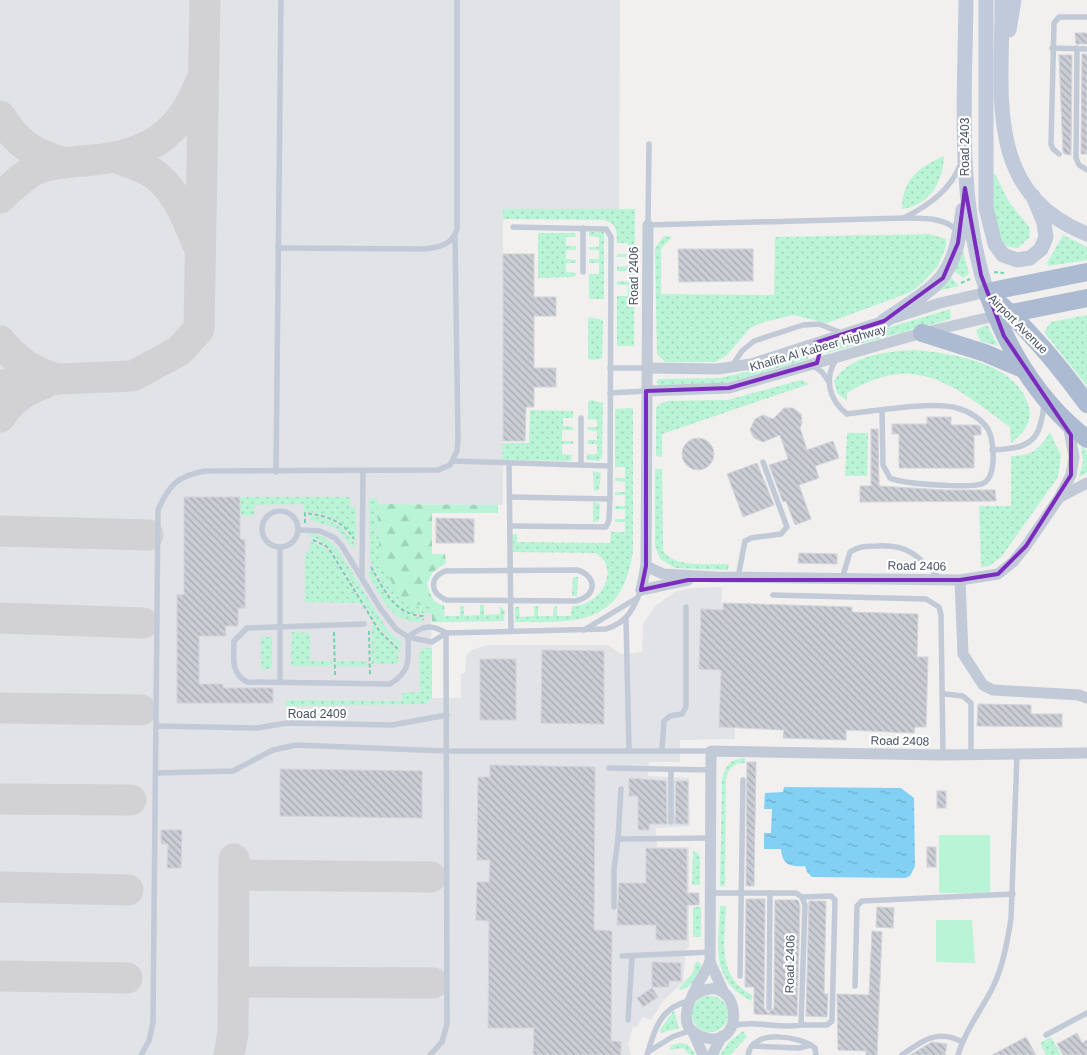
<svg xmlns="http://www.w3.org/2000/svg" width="1087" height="1055" viewBox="0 0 1087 1055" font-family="Helvetica,sans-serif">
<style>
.airport{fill:#e1e3e7}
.grass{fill:url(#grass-dots)}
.forest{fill:url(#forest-firs)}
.pitch{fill:#b9f4d6}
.water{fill:url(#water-ripples)}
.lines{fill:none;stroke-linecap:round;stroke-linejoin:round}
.taxiway{stroke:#d2d1d4;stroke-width:31}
.building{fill:url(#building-back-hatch);stroke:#d3d4db}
.path{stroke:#6ed5ad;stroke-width:2;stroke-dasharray:4 2.5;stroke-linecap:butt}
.lane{stroke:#c1cad6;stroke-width:5.5}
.street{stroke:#c1cad6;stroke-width:11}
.secondary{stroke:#c0cada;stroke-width:15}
.primary{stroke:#acbbd1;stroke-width:18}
.marked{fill:none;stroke:#7b2cbf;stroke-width:4;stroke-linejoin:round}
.labels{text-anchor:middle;stroke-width:4.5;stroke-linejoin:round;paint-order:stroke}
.street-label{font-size:12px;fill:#45505f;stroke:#fff}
</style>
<defs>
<pattern id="grass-dots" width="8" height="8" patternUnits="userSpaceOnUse" patternTransform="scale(1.25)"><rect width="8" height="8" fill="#b9f4d6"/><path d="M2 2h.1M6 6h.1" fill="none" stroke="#a0d3ba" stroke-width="1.8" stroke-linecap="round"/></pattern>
<pattern id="forest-firs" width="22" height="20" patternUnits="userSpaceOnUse" patternTransform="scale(1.25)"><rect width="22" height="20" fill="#b9f4d6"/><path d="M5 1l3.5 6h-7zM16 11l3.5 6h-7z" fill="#a0d3ba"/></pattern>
<pattern id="water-ripples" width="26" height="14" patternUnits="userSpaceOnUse" patternTransform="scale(1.25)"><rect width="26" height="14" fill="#82d1f5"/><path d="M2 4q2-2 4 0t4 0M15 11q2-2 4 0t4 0" fill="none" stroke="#6cacca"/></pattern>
<pattern id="building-back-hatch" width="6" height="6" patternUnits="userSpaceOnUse" patternTransform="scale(1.25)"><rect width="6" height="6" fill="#cbcdd5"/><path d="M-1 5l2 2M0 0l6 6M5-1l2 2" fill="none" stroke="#a7a9b0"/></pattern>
</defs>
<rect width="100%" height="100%" fill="#f2efef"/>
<!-- airport -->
<path class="airport" d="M0,0H620L619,209H503V505L377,504L431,605L432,698H461V674L465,673L466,656L472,650L487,645H608L621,654L642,652L643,624L655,606L675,592L692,588L722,587L719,727L735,728V739L680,740V762H649L648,776L689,778L690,826L656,828L657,847H689V947L686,948L683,982L664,1000L651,1020L643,1017L636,1028L633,1027L628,1044L631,1055H0Z"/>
<!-- grass -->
<g class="grass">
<path d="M944,156C943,182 930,205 902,209C902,179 919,167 944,156Z"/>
<path d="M993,174H995L1009,202L1030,228L1029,238L1019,247C1013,249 1005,247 1002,241C995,229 988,186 993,174Z"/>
<path d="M503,209H635L634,346H617V296H628V285H617V281L628,282V271H617V267L628,266V257H617V254H628V243H617C617,232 617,223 604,220L503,219Z"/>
<path d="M589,232H604V299H589V274H599V263H589V259H599V250H589V247H599V237L589,236Z"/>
<path d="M538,233H575L576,237H566V246H576V250H566V259L576,260V263H566V272L576,273L575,277L538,278Z"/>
<path d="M929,234L946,239V246L938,266L923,282L911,292L827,323L793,315L764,322L750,328L727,355L715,362H665L657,354L655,248L664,236L672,237L661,249V294L774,295L775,237Z"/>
<path d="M1063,235L1087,247V260L1048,266L1047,263Z"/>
<path d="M963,251L969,274L963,278L954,271Z"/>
<path d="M951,277L959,286L938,291Z"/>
<path d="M950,309L951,319L827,353L823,351L824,347Z"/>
<path d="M1087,315V386L1044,332L1051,322Z"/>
<path d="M590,317L603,320L602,359L590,360L588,358V319Z"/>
<path d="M986,325L988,326L998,346L980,341L976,330Z"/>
<path d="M917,350C955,354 1015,363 1028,404C1034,421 1024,433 1011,443L1010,427C955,387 916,350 847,393V401L837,393L834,381C850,354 890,351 917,350Z"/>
<path d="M801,355L807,356L809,359L722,384L659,385L656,382L659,379L720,378L759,369Z"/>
<path d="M801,380L809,384L662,434V457L656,456V409L658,405L667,401L727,400Z"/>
<path d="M591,400L603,403L602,457L599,461L587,460V454H597V444H588V440H597V431L588,430V427H597V420L588,419V402Z"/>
<path d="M633,408V551C622,627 576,622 515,622V607H519L520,617L534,616V606H538V616H553L554,606H557V616H571L572,606C601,607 622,567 595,553L513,552L512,534H517V542L610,543L611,532H625V522H615V519H625V509H615V506H625V495H615V492H625V482L615,481V478H625V467H615V409Z"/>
<path d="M530,410L573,411V418H563V426L573,427V430H562V441H573V444H562V454L572,455L571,461L502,460L503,443H529Z"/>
<path d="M1050,432L1061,456L1058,477L1002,556L989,566L981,567L979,506H1011V456C1032,456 1040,449 1050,432Z"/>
<path d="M847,433H868L867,476H845Z"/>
<path d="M1081,446L1087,451V473L1079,477L1083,461Z"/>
<path d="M655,469H662L663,551C677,569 709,563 729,564L728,570L675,568L660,559L655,546Z"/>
<path d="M593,471L601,473L599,490L594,491Z"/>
<path d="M240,497H350V507H356V541C343,519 328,514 304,511L303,504L254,505V516H241Z"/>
<path d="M369,498H377V533H380L431,605L432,613C423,613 412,615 404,611C395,606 372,568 370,558Z"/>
<path d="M593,502L600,504L599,521L593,522Z"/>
<path d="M310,516C333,518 343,527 356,545L352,547L336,528L310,520Z"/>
<path d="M309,533L324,537L337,548L388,631L402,643L400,648L382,631L331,549L320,540L310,537Z"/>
<path d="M310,541L325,548L330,553L361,603L305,602V552H310Z"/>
<path d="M372,570C384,591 394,618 421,617V622C389,623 382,597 367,573Z"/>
<path d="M573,577H578L577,596H572Z"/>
<path d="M480,605H484V615L500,614V606L505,611L504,621L445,622V616H460V606H464V616L480,615Z"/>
<path d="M372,622L379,632L398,651V664H372Z"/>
<path d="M292,632L310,633V661H332V666H291Z"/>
<rect x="261" y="637" width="11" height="32"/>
<path d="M424,648H432V698L426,704L286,706V700L402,701V693L420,692L419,654Z"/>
<path d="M336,661H367V667L336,666Z"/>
<path d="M745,758V763C733,763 729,768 726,779L725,886H720L722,779C725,765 731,759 745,758Z"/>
<path d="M693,850L700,855V885H692Z"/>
<path d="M720,906H726C725,941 716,976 752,995V1001C709,980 719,946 720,906Z"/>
<rect x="693" y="907" width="8" height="30"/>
<path d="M698,961L701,965C699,976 692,988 680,990L679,988L693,973L695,963Z"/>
<circle cx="710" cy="1014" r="18"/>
<path d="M674,1010L679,1028L661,1033L660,1030Z"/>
<path d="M743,1031L747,1037L730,1055H720L729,1042Z"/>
<path d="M1051,1037L1061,1055H1046L1040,1043Z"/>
<path d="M679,1043L687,1044L696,1055H690L683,1048L670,1050V1046Z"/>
</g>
<!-- forest -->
<path class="forest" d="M377,504L498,505V513H432V554H445L446,563L433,572L427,583C429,593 433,604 444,605L445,622H432L431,605H406L380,563Z"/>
<!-- pitch -->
<g class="pitch">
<rect x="939" y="835" width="51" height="58"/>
<path d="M936,920H972L975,963L936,962Z"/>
</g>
<!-- water -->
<path class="water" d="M784,787L901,788L914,798L915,866L910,876L905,878L812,877L807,872L805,866C791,867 782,865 781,849H764V833H771L772,809H764L765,793L783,792Z"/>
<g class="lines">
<!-- taxiway -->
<g class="taxiway">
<path d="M0,116C18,145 32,153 65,163"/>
<path d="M116,158C130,163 147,167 158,177C177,193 188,220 197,243"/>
<path d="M0,198C12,187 24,174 39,168C55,162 76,162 93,160C147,155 180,135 200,83"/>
<path d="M0,341C16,361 33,372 57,379"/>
<path d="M0,385L59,379L133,376L179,351L199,329L205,0"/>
<path d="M0,417C11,400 24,391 43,384"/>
<path d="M0,531L148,535"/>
<path d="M0,618L143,623"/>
<path d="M0,708L141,710"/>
<path d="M0,799L131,800"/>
<path d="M234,875L431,877"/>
<path d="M0,887L128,890"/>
<path d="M0,976L127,978"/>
<path d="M233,982L433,983"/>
<path d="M229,1055L233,1033L234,859"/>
</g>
</g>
<!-- building -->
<g class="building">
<path d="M1075,33H1087V44H1076Z"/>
<path d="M1082,54H1087V154H1081Z"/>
<path d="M1059,55H1072L1071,155L1064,154L1063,152Z"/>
<path d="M678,249H753V281L679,282Z"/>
<path d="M503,254H534V297H556V316H534V368H556V387H534V407H526L525,441H503Z"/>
<path d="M784,408H793L801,414L802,423L800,428L807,450L833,441L839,458L815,466L819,478L799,485L811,519L795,525L786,501L783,502L769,465L788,459L780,435L763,442L754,438L750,430L755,419L763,415L773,419Z"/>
<path d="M927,417H951V425H978L981,427V435H974V468H899V434H892V424H927Z"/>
<path d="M871,429H878L879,486L944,490H995L996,501L860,502V486H871Z"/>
<circle cx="698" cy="454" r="16"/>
<path d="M757,463L774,505L743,517L727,474Z"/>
<path d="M184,497H240V539H245V608H238V626H225L226,636H199V684H223V688H273V703H177V594L184,595Z"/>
<path d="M436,518L474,519V543H436Z"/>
<path d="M799,553L837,554V564L798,563Z"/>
<path d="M723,603L852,607V612L918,614L917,657H928L926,727H915L914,733L846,730V740L783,738L784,730L719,727L721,670L699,669L701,609L723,610Z"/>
<path d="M542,650L604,651V724L541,723Z"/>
<rect x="480" y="659" width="36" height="61"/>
<path d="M978,704L1031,705V714H1062V727L977,726Z"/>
<path d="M747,762H756L754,886H746Z"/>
<path d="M490,765L595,767L594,930L612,931L611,1041L621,1042V1055H533L534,1028H488L489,921L476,920L477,882H489L490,860H477L478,777H490Z"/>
<path d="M280,769L422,771V818L280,816Z"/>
<path d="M629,778L666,781L667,824H649V830H638V796H629Z"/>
<path d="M676,781H688V824H675Z"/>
<rect x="937" y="791" width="9" height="17"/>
<path d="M161,830H182L181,868H167L168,844H161Z"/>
<rect x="927" y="847" width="9" height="20"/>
<path d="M646,848L687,849V893H699V905H687V940H656V925H617L619,883H646Z"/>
<path d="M746,899H765L764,1008L768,1013L774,1008L775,900H798L800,906L797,1016L754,1014V987H745Z"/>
<path d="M809,901H826L824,994H828L827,1017L806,1016Z"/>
<path d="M877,907L894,908L893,928L876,927Z"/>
<path d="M872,931L882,932L877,1055H866V1051L838,1050L837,994L869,995Z"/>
<path d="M652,962L681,963V981H669V987H652Z"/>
<path d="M652,988L658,997L643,1007L637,998Z"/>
<path d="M1077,1033L1082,1043L1087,1040V1055H1063L1057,1044Z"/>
<path d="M1026,1037L1036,1055H992Z"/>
<path d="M932,1042L947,1044L945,1055H910Z"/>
</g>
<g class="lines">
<!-- path -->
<g class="path">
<path d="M994,272L1004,273"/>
<path d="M961,283L970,279"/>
<path d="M305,523V513C327,516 342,520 354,539"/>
<path d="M313,540L326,546L331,552L380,632L400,651"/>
<path d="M371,567C384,589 394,615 423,616V620"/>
<path d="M369,631L370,676"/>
<path d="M334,632L335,675"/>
</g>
<!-- lane -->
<g class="lane">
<path d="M1052,48L1087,49"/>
<path d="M1077,48L1076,158L1079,165L1087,170"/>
<path d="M649,144L648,225L904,218C920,218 946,217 957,231"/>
<path d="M1059,154L1053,149L1051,144L1054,23L1059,17H1087"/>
<path d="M904,218C929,205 951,190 961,163"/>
<path d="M278,248L425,249C440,247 452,245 457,229V0"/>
<path d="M583,272V228"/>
<path d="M837,358C823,378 829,400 847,414C875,411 933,401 957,408C969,411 981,419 988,429C994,441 997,475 984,483C974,489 902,484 890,478L883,465L882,411"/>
<path d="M812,365L822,372L829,382"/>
<path d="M732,366L742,351L754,341L803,325L819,324L842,333"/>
<path d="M610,368H647"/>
<path d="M610,393L646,391"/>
<path d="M992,450C1014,449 1036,448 1041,422C1043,415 1044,409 1043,403"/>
<path d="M453,461L610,466"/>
<path d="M509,463L511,631"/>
<path d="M581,465V418"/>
<path d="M276,472L281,0"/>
<path d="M510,497L610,499"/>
<circle cx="280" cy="529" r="18"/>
<path d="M511,526L606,527L609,520L610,499L611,237L606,229H602L513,227"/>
<path d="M299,530L320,531L335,538L342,546L380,608L396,629L408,637L432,642L446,633"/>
<path d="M577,570C598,576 597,597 575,601L446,600C430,593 429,578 445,571Z"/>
<path d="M362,576L363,471"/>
<path d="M738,577L745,541L751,538L781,534L787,527L763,462"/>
<path d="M842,579L850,552C859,546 867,546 877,546C909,544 919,557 940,579"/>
<path d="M773,595L926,599L939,607L941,615L943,755"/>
<path d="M626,619L629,750"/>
<path d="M364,624L247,628L234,641C234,657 230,673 247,682L390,684C412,670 408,660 408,637C422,626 431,623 446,633L606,629C628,622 633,609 641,590"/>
<path d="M584,630L637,598"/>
<path d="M280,682V548"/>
<path d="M944,694L963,696L971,703V755"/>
<path d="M157,726L257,728L287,723L392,725L447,715"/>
<path d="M662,749L664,721L670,716L682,714L686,707V607"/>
<path d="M609,768L711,770"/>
<path d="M156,773L233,771L273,750L296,745L446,751H711"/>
<path d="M671,822V771"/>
<path d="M618,839L711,838"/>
<path d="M712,893H796L802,897L805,905L801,1025C778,1029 756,1020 732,1026"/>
<path d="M614,907V869L618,839L621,789"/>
<path d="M622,956L711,952"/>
<path d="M740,976L743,780"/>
<path d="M855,986L857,906L862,901L1013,894"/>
<path d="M769,1008L770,893"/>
<path d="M628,1020L632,957"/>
<path d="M801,1025H827L832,1021L835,900L831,896L802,897"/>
<path d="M1046,1035L1087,1013"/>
<path d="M752,1046L799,1048L811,1045"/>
<path d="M648,1052L672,1037L692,1030"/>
<path d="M141,1055L149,1041L153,1022L158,510C169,485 177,476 205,471L438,470L450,465L457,451L458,439L455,237"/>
<path d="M430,1055L442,1042L447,1024L446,633"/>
<path d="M647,1055C654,1030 661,1006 690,1001"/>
<path d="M748,1055C752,1028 800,1036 815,1048L816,1055"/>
<path d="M902,1055C923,1040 938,1029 962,1042"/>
<path d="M958,1055C965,1031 980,1012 992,989C1003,967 1007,943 1011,919L1017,754"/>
</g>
<!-- street -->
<g class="street">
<path d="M647,368L718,369L751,364L940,303L987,292"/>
<path d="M646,391L729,388L922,333L995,316"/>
<path d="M1060,497L1087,483"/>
<path d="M646,566L663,574L716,577L960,580L998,574L1013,562L1026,546L1059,498L1071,475L1074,457L1068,424"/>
<path d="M960,580L963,654L983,685L993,690L1079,695L1087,698"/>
<path d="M641,590L646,566L648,225"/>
<path d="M641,590L688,580"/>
<path d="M724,993L710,962L711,751L943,755L1087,753"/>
<path d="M692,997C740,962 750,1053 703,1037C666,1025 701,982 710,962"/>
<path d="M693,1032L703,1055"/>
<path d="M712,1055L722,1036"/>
</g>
<!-- secondary -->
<g class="secondary">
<path d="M966,0C965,98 956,197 987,292"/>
<path d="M986,0V208L995,244L1003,255L1017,260L1030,258L1041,249L1046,237L1044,223L1033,196"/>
<path d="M1002,0C1003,90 982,193 1087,234"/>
<path d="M1009,30L1014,0"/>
<path d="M884,321C940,283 954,281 963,210"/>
</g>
<!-- primary -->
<g class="primary">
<path d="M987,292C1007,349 1038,401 1087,439"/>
<path d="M987,292L1087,272"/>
<path d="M989,294C1026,326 1058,364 1087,404"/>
<path d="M1002,315L1087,298"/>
<path d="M922,333L985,353L1023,369"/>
</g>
</g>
<!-- marked area -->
<path class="marked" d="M965,188L981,275L1004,336L1071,435V475L1026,546L998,574L960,580H688L641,590L646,566V391L729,388L817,363L820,351L815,343L884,321L943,278L958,243Z"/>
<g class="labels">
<!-- street labels -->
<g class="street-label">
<text transform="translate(965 147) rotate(-90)" y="4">Road 2403</text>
<text transform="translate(634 276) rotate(-90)" y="4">Road 2406</text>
<text transform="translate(1018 324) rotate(45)" y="4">Airport Avenue</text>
<text transform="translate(818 348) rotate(-16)" y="4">Khalifa Al Kabeer Highway</text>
<text transform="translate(917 566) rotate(1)" y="4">Road 2406</text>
<text x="317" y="718">Road 2409</text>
<text transform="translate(900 741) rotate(1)" y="4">Road 2408</text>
<text transform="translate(790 964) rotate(-89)" y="4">Road 2406</text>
</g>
</g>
</svg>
